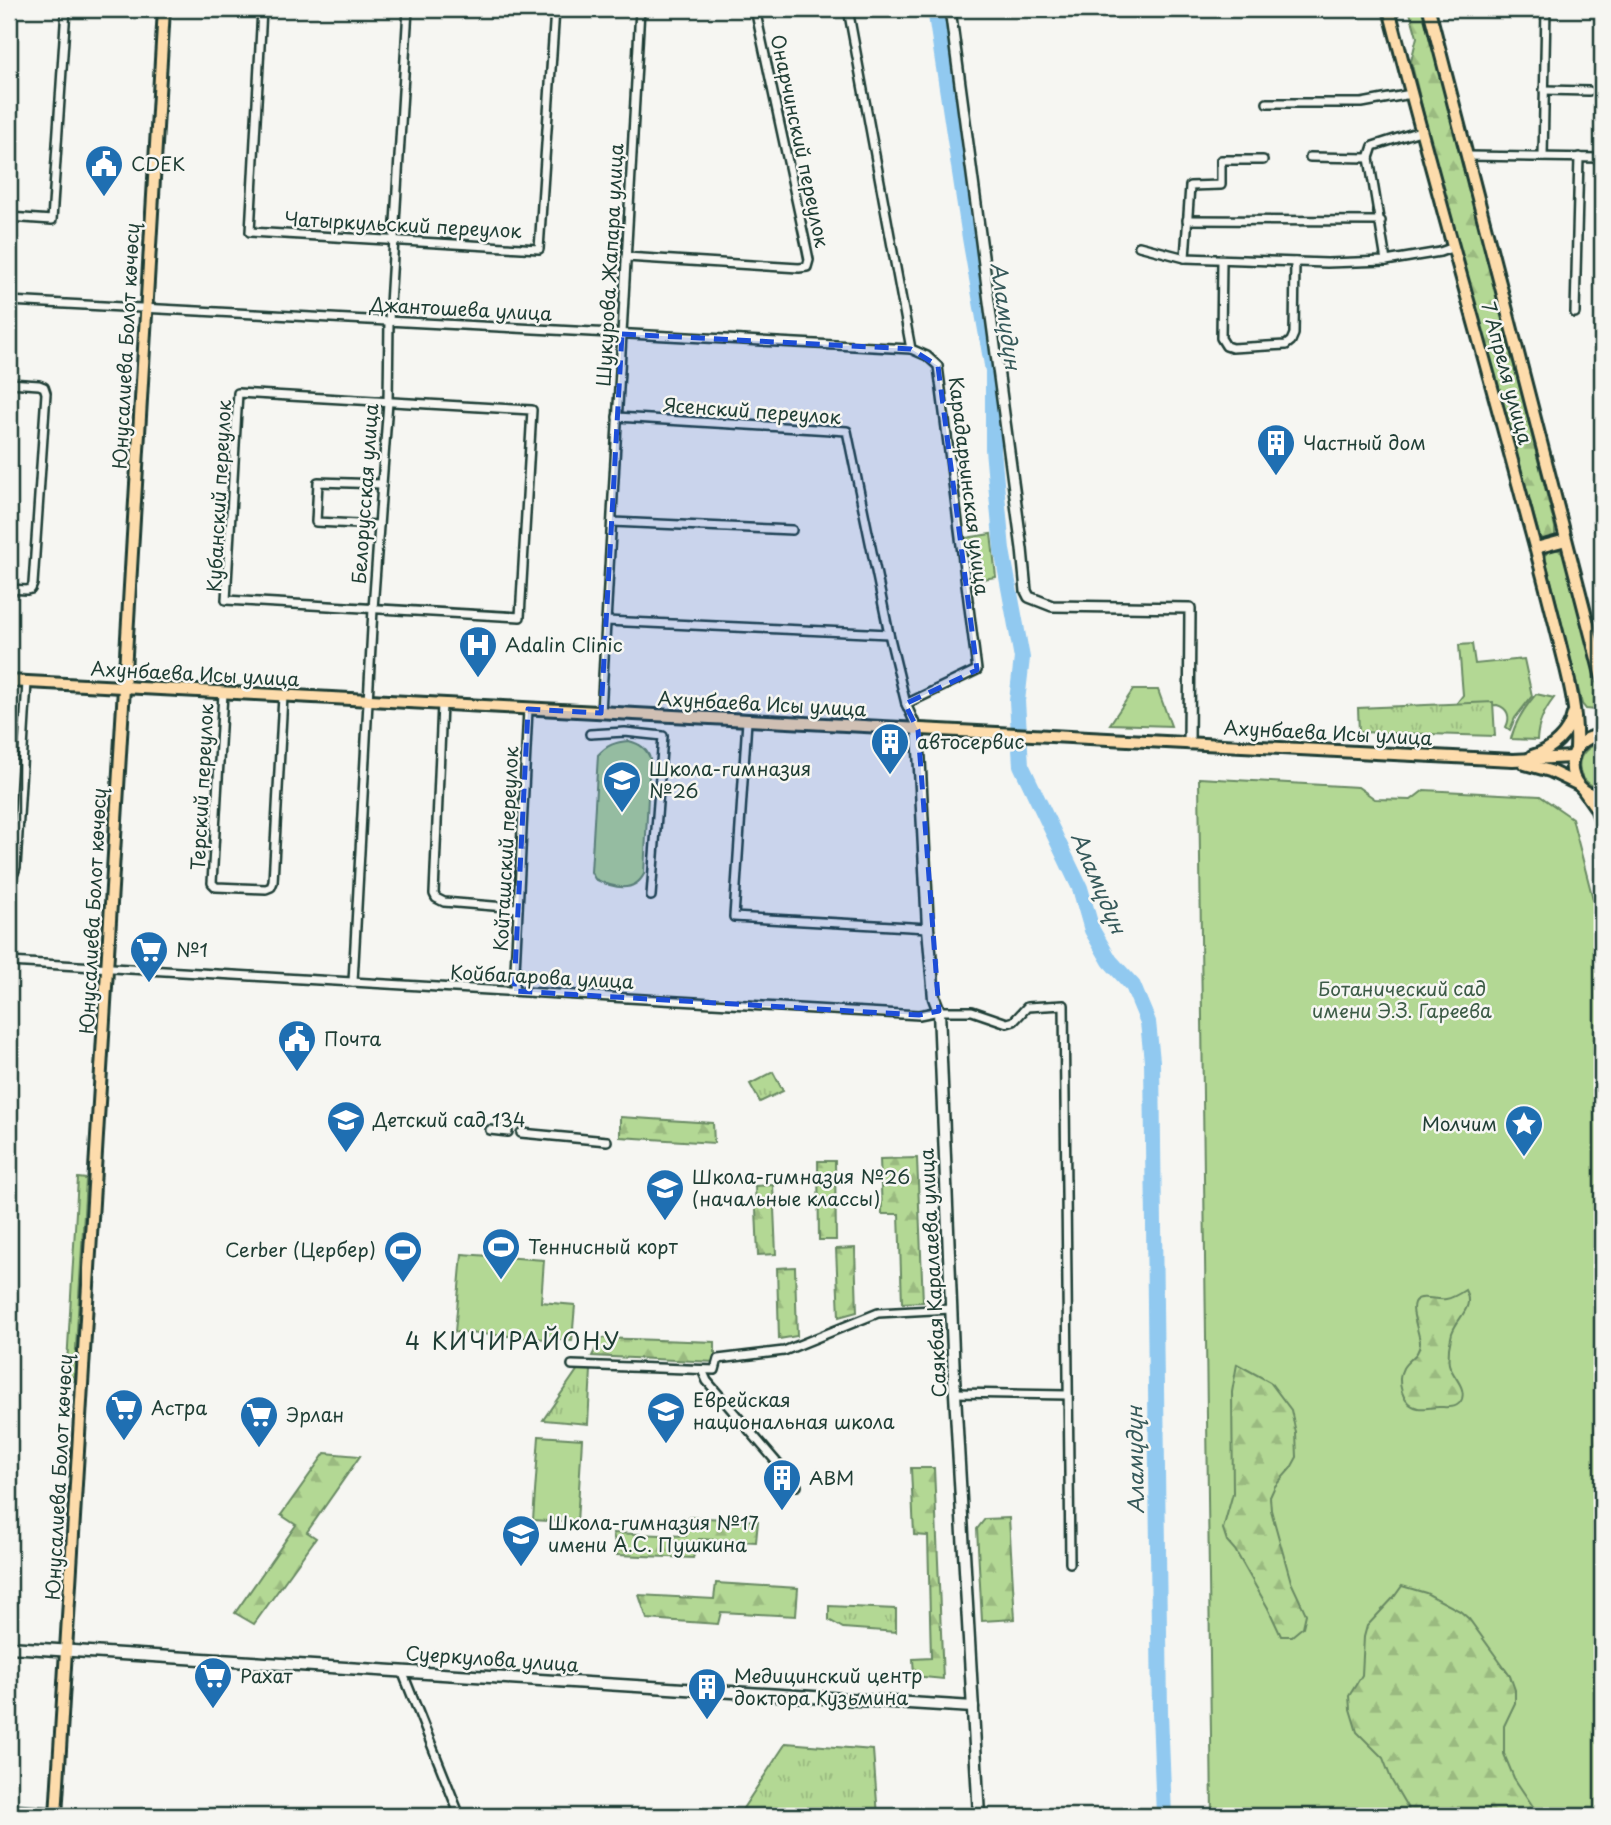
<svg xmlns="http://www.w3.org/2000/svg" width="1611" height="1825" viewBox="0 0 1611 1825" font-family="'Playpen Sans',sans-serif">
<style>
.green{fill:#b3d894;stroke:#698a64;stroke-width:2}
.forest{fill:url(#forest-firs);stroke:#698a64;stroke-width:2}
.park{fill:url(#park-tufts);stroke:#698a64;stroke-width:2}
.lines{fill:none;stroke-linecap:round;stroke-linejoin:round}
.river{stroke:#91c9f0;stroke-width:16}
.minor-casing{stroke:#1f3d34;stroke-width:12}
.tertiary-casing{stroke:#1f3d34;stroke-width:14}
.secondary-casing{stroke:#1f3d34;stroke-width:15}
.primary-casing{stroke:#1f3d34;stroke-width:16}
.minor{stroke:#f6f6f2;stroke-width:7}
.tertiary{stroke:#f6f6f2;stroke-width:9}
.secondary{stroke:#f6f6f2;stroke-width:10}
.primary{stroke:#fddcac;stroke-width:10}
.marked{fill:#1d4ed8;fill-opacity:0.2;stroke:#1d4ed8;stroke-width:5;stroke-dasharray:14 9;stroke-linejoin:round}
.labels{text-anchor:middle;stroke-width:5;stroke-linejoin:round;paint-order:stroke}
.street-label{font-size:19px;fill:#1f3d34;stroke:#f6f6f2}
.poi-label{font-size:19px;fill:#1f3d34;stroke:#f6f6f2;text-anchor:start}
.park-label{font-size:19px;fill:#3d5c47;stroke:#f6f6f2}
.water-label{font-size:21px;font-style:italic;fill:#36595a;stroke:#f6f6f2}
.quarter-label{font-size:23px;letter-spacing:2px;fill:#1f3d34;stroke:#f6f6f2}
</style>
<defs>
<pattern id="forest-firs" width="22" height="20" patternUnits="userSpaceOnUse" patternTransform="scale(1.75)"><rect width="22" height="20" fill="#b3d894"/><path d="M5 1l3.5 6h-7zM16 11l3.5 6h-7z" fill="#9aba80"/></pattern>
<pattern id="park-tufts" width="24" height="20" patternUnits="userSpaceOnUse" patternTransform="scale(1.75)"><rect width="24" height="20" fill="#b3d894"/><path d="M3 7l-1-3M5 7V3M7 7l1-3M15 17l-1-3M17 17v-4M19 17l1-3" fill="none" stroke="#9aba80"/></pattern>
</defs>
<rect width="100%" height="100%" fill="#f6f6f2"/>
<filter id="ink" filterUnits="userSpaceOnUse"><feTurbulence type="fractalNoise" baseFrequency=".0143" numOctaves="2"/><feDisplacementMap in="SourceGraphic" scale="14" xChannelSelector="R" yChannelSelector="G"/><feConvolveMatrix kernelMatrix="1 2 1 2 8 2 1 2 1" color-interpolation-filters="sRGB"/></filter>
<g filter="url(#ink)">
<!-- green -->
<g class="green">
<path d="M991,534L996,577L970,581L965,538Z"/>
<path d="M1555,549L1561,551L1565,557L1598,685C1600,693 1603,703 1596,710L1586,709L1582,704L1546,561V554L1549,550Z"/>
<path d="M1472,644L1475,664L1524,659L1532,696L1515,718L1510,730L1506,727C1511,717 1508,708 1497,705L1453,708L1463,695L1459,645Z"/>
<path d="M1133,690H1158L1171,726L1110,724Z"/>
<path d="M1536,694L1554,698C1544,711 1538,723 1537,740L1511,739C1515,721 1525,707 1536,694Z"/>
<path d="M629,741C640,744 646,748 650,758L644,874C634,894 611,887 595,879L591,872L598,755C607,745 615,742 629,741Z"/>
<path d="M1602,743V789H1601C1572,782 1572,748 1602,743Z"/>
<path d="M1199,778L1358,787L1375,799L1411,800L1424,790L1540,796L1572,818L1602,934V1816H1212Z"/>
<path d="M78,1178L86,1179L74,1381L66,1380Z"/>
<path d="M462,1254L544,1260L541,1302L575,1305L572,1341L455,1332Z"/>
<path d="M539,1436L582,1439L577,1523L533,1520Z"/>
</g>
<!-- forest -->
<g class="forest">
<path d="M1409,9H1424L1555,527V537L1543,540L1539,534L1432,148L1411,61L1417,37Z"/>
<path d="M620,1117L713,1123L714,1143L620,1137Z"/>
<path d="M917,1158L923,1302L902,1303L899,1214H882L880,1159Z"/>
<path d="M818,1161H835L836,1240H819Z"/>
<path d="M773,1185L776,1254L758,1255L755,1186Z"/>
<path d="M855,1248L857,1312L839,1317L836,1249Z"/>
<path d="M795,1267L797,1336L779,1339L777,1268Z"/>
<path d="M1465,1290C1475,1308 1458,1316 1452,1333C1451,1337 1450,1343 1449,1348C1449,1353 1448,1360 1449,1364C1452,1376 1466,1386 1462,1399C1458,1409 1448,1407 1439,1407C1432,1407 1424,1409 1418,1408C1402,1405 1396,1381 1403,1368C1409,1358 1420,1356 1420,1342C1419,1332 1409,1308 1415,1301C1422,1294 1437,1301 1446,1299C1453,1298 1459,1294 1465,1290Z"/>
<path d="M601,1338L715,1342V1362L592,1356Z"/>
<path d="M1237,1364L1270,1382L1291,1410L1296,1433L1297,1457L1291,1468L1275,1486L1270,1497L1271,1510L1291,1582L1306,1614L1303,1627L1292,1636H1281L1268,1608L1235,1550L1227,1541L1223,1529L1233,1493L1232,1392Z"/>
<path d="M325,1453L360,1456L307,1532L316,1538L254,1624L235,1613L296,1525L281,1515Z"/>
<path d="M911,1468H934L943,1679L914,1676L913,1659L931,1658L928,1536L914,1535Z"/>
<path d="M689,1517L758,1521L756,1542L699,1539L693,1558L617,1555L613,1533L686,1536Z"/>
<path d="M1009,1518L1015,1619L982,1621L977,1529L985,1519Z"/>
<path d="M716,1583L798,1588L796,1616L721,1612L718,1624L647,1619L639,1595L714,1599Z"/>
<path d="M1402,1586L1426,1593L1460,1611L1469,1619L1510,1676L1515,1690V1703L1504,1726V1754L1514,1778L1534,1808L1537,1816H1414L1410,1812L1392,1781L1383,1758L1357,1732L1350,1709L1349,1696L1362,1675L1364,1637L1367,1626L1394,1597Z"/>
</g>
<!-- park -->
<g class="park">
<path d="M1493,702L1495,736L1359,732L1358,708Z"/>
<path d="M773,1072L783,1091L760,1102L750,1084Z"/>
<path d="M578,1369L591,1370L588,1424L543,1420Z"/>
<path d="M829,1606L896,1609V1632L843,1628L829,1620Z"/>
<path d="M786,1743L873,1750L878,1816H738Z"/>
</g>
<g class="lines">
<!-- river -->
<path class="river" d="M935,9L970,238L993,371V449L1002,550L1022,658L1017,701L1021,765L1080,888L1092,930L1110,961L1133,986L1148,1022L1152,1061L1160,1713L1164,1816"/>
<defs>
<g id="minor">
<path d="M262,9L250,232L539,249L555,9"/>
<path d="M848,9L911,349L927,356L938,366L977,670L906,704L918,730"/>
<path d="M1544,90L1589,91"/>
<path d="M1267,103H1362L1411,94"/>
<path d="M1467,156L1602,158"/>
<path d="M1310,157L1369,158"/>
<path d="M1543,157L1546,9"/>
<path d="M9,217L52,220L66,9"/>
<path d="M1187,220L1381,221"/>
<path d="M1139,246L1185,258L1327,263L1386,261L1440,252L1454,247"/>
<path d="M626,257L799,268L807,267L809,260L807,250L755,9"/>
<path d="M1185,258L1190,186L1221,185V160H1263"/>
<path d="M1222,260L1221,338L1226,346L1232,348L1286,345L1291,341L1294,334L1295,262"/>
<path d="M1386,261L1369,158L1373,146L1420,131"/>
<path d="M9,301L911,349"/>
<path d="M1575,313L1579,157"/>
<path d="M9,383L39,385L44,387L46,393L33,584L31,589L27,590L9,589"/>
<path d="M238,393L532,410L520,617L226,600Z"/>
<path d="M617,417L847,431L889,634L906,704"/>
<path d="M612,522L792,530"/>
<path d="M379,525L316,522L318,482L382,484"/>
<path d="M606,621L889,634"/>
<path d="M223,693L212,883L216,887L266,889L271,887L273,882L283,696"/>
<path d="M442,704L434,894L436,898L444,902L518,908"/>
<path d="M601,713L640,9"/>
<path d="M747,721L734,917L928,928"/>
<path d="M590,734L625,732L663,736L651,896"/>
<path d="M9,876L14,873L16,867L27,682"/>
<path d="M9,962L919,1015L939,1011H972L1007,1023L1014,1021L1027,1007L1064,1005L1070,1563"/>
<path d="M353,982L373,609L388,402L389,321L408,9"/>
<path d="M514,991L528,709"/>
<path d="M490,1130L508,1132"/>
<path d="M521,1133L607,1141"/>
<path d="M572,1365L715,1370L718,1359L784,1351L878,1313L951,1309"/>
<path d="M702,1370L707,1381L797,1486"/>
<path d="M955,1393L1068,1395"/>
<path d="M402,1671L460,1816"/>
<path d="M9,1809L56,1812"/>
</g>
<path id="tertiary" d="M950,9L1022,549L1026,591L1029,597L1052,606L1190,608L1189,744"/>
<g id="secondary">
<path d="M918,730L928,928L934,998L939,1011L954,1376L979,1816"/>
<path d="M9,1647L973,1707"/>
</g>
<g id="primary">
<path d="M1389,9C1433,180 1483,350 1528,521C1539,561 1549,600 1559,640C1568,676 1578,711 1576,749"/>
<path d="M1429,9L1602,678"/>
<path d="M1536,548L1566,540"/>
<path d="M9,681L1394,754L1513,760L1573,757"/>
<path d="M1602,735C1562,738 1561,792 1602,797"/>
<path d="M1532,756C1552,750 1569,734 1573,714"/>
<path d="M1525,764L1550,771L1577,784"/>
<path d="M1584,791L1596,808L1602,824"/>
<path d="M56,1816L124,688L164,9"/>
</g>
</defs>
<!-- minor casing -->
<use href="#minor" class="minor-casing"/>
<!-- tertiary casing -->
<use href="#tertiary" class="tertiary-casing"/>
<!-- secondary casing -->
<use href="#secondary" class="secondary-casing"/>
<!-- primary casing -->
<use href="#primary" class="primary-casing"/>
<!-- minor -->
<use href="#minor" class="minor"/>
<!-- tertiary -->
<use href="#tertiary" class="tertiary"/>
<!-- secondary -->
<use href="#secondary" class="secondary"/>
<!-- primary -->
<use href="#primary" class="primary"/>
</g>
</g>
<!-- marked area -->
<path class="marked" d="M622,334L911,349L938,366L977,670L905,704L918,730L939,1011L919,1015L514,991L528,709L601,713Z"/>
<!-- icons -->
<defs>
<symbol id="civic-pin" viewBox="-11 -11 22 30"><path d="M0 17L-7.5 6A9.5 9.5 0 1 1 7.5 6Z" fill="#1f6fb2" stroke="#f6f6f2"/><path d="M-.6-6.5H3V-4.5H.6V-3L4-1V1h2V6H-6V1h2V-1L-.6-3ZM-1.2 2.5V6h2.4V2.5Z" fill="#fff"/></symbol>
<symbol id="building-pin" viewBox="-11 -11 22 30"><path d="M0 17L-7.5 6A9.5 9.5 0 1 1 7.5 6Z" fill="#1f6fb2" stroke="#f6f6f2"/><path d="M-4-6H4V6H1V3H-1V6H-4ZM-2.5-4.3h1.7v1.8h-1.7ZM.8-4.3h1.7v1.8H.8ZM-2.5-1h1.7V.8h-1.7ZM.8-1h1.7V.8H.8Z" fill="#fff"/></symbol>
<symbol id="hospital-pin" viewBox="-11 -11 22 30"><path d="M0 17L-7.5 6A9.5 9.5 0 1 1 7.5 6Z" fill="#1f6fb2" stroke="#f6f6f2"/><path d="M-5-5h3v3.5h4V-5h3V5h-3V1.5h-4V5h-3Z" fill="#fff"/></symbol>
<symbol id="school-pin" viewBox="-11 -11 22 30"><path d="M0 17L-7.5 6A9.5 9.5 0 1 1 7.5 6Z" fill="#1f6fb2" stroke="#f6f6f2"/><path d="M0-5L7-2L0 1L-7-2ZM-4 1L0 2.5L4 1V4Q0 6-4 4Z" fill="#fff"/></symbol>
<symbol id="supermarket-pin" viewBox="-11 -11 22 30"><path d="M0 17L-7.5 6A9.5 9.5 0 1 1 7.5 6Z" fill="#1f6fb2" stroke="#f6f6f2"/><path d="M-6-5.5h2.5l.6 2H6L4.5 2H-2.5L-4.4-4H-6ZM-1.5 3.2a1.3 1.3 0 1 0 .1 0ZM3 3.2a1.3 1.3 0 1 0 .1 0Z" fill="#fff"/></symbol>
<symbol id="sight-pin" viewBox="-11 -11 22 30"><path d="M0 17L-7.5 6A9.5 9.5 0 1 1 7.5 6Z" fill="#1f6fb2" stroke="#f6f6f2"/><path d="M0-6L1.8-2.2L6-1.7L2.9 1.2L3.7 5.4L0 3.3L-3.7 5.4L-2.9 1.2L-6-1.7L-1.8-2.2Z" fill="#fff"/></symbol>
<symbol id="stadium-pin" viewBox="-11 -11 22 30"><path d="M0 17L-7.5 6A9.5 9.5 0 1 1 7.5 6Z" fill="#1f6fb2" stroke="#f6f6f2"/><path d="M0-5a6.5 5 0 1 0 0 10a6.5 5 0 1 0 0-10ZM-3.5-1.8h7v3.6h-7Z" fill="#fff"/></symbol>
<symbol id="university-pin" viewBox="-11 -11 22 30"><path d="M0 17L-7.5 6A9.5 9.5 0 1 1 7.5 6Z" fill="#1f6fb2" stroke="#f6f6f2"/><path d="M0-5L7-2L0 1L-7-2ZM-4 1L0 2.5L4 1V4Q0 6-4 4Z" fill="#fff"/></symbol>
</defs>
<g fill-rule="evenodd">
<use href="#civic-pin" x="82" y="142" width="44" height="60"/>
<use href="#building-pin" x="1254" y="421" width="44" height="60"/>
<use href="#hospital-pin" x="456" y="623" width="44" height="60"/>
<use href="#building-pin" x="868" y="720" width="44" height="60"/>
<use href="#school-pin" x="600" y="758" width="44" height="60"/>
<use href="#supermarket-pin" x="127" y="928" width="44" height="60"/>
<use href="#civic-pin" x="275" y="1017" width="44" height="60"/>
<use href="#school-pin" x="324" y="1098" width="44" height="60"/>
<use href="#sight-pin" x="1502" y="1102" width="44" height="60"/>
<use href="#school-pin" x="643" y="1166" width="44" height="60"/>
<use href="#stadium-pin" x="479" y="1225" width="44" height="60"/>
<use href="#stadium-pin" x="381" y="1228" width="44" height="60"/>
<use href="#supermarket-pin" x="102" y="1386" width="44" height="60"/>
<use href="#university-pin" x="644" y="1389" width="44" height="60"/>
<use href="#supermarket-pin" x="237" y="1393" width="44" height="60"/>
<use href="#building-pin" x="760" y="1456" width="44" height="60"/>
<use href="#school-pin" x="499" y="1512" width="44" height="60"/>
<use href="#supermarket-pin" x="191" y="1654" width="44" height="60"/>
<use href="#building-pin" x="685" y="1665" width="44" height="60"/>
</g>
<g class="labels">
<!-- street labels -->
<g class="street-label">
<text transform="translate(800 141) rotate(78)" y="7">Онарчинский переулок</text>
<text transform="translate(403 225) rotate(3)" y="7">Чатыркульский переулок</text>
<text transform="translate(610 265) rotate(-87)" y="7">Шукурова Жапара улица</text>
<text transform="translate(461 309) rotate(3)" y="7">Джантошева улица</text>
<text transform="translate(126 346) rotate(-87)" y="7">Юнусалиева Болот көчөсү</text>
<text transform="translate(1507 373) rotate(75)" y="7">7 Апреля улица</text>
<text transform="translate(752 411) rotate(4)" y="7">Ясенский переулок</text>
<text transform="translate(969 486) rotate(83)" y="7">Карадарьинская улица</text>
<text transform="translate(365 494) rotate(-86)" y="7">Белорусская улица</text>
<text transform="translate(219 496) rotate(-87)" y="7">Кубанский переулок</text>
<text transform="translate(195 674) rotate(3)" y="7">Ахунбаева Исы улица</text>
<text transform="translate(762 704) rotate(3)" y="7">Ахунбаева Исы улица</text>
<text transform="translate(1328 733) rotate(3)" y="7">Ахунбаева Исы улица</text>
<text transform="translate(202 787) rotate(-87)" y="7">Терский переулок</text>
<text transform="translate(506 849) rotate(-87)" y="7">Койташский переулок</text>
<text transform="translate(93 911) rotate(-87)" y="7">Юнусалиева Болот көчөсү</text>
<text transform="translate(542 977) rotate(3)" y="7">Койбагарова улица</text>
<text transform="translate(933 1273) rotate(-93)" y="7">Саякбая Каралаева улица</text>
<text transform="translate(59 1477) rotate(-87)" y="7">Юнусалиева Болот көчөсү</text>
<text transform="translate(492 1659) rotate(4)" y="7">Суеркулова улица</text>
</g>
<!-- poi labels -->
<g class="poi-label">
<text x="131" y="171">CDEK</text>
<text x="1303" y="450">Частный дом</text>
<text x="505" y="652">Adalin Clinic</text>
<text x="917" y="749">автосервис</text>
<text x="649" y="776">Школа-гимназия<tspan x="649" dy="22">№26</tspan></text>
<text x="176" y="957">№1</text>
<text x="324" y="1046">Почта</text>
<text x="373" y="1127">Детский сад 134</text>
<text x="1497" y="1131" text-anchor="end">Молчим</text>
<text x="692" y="1184">Школа-гимназия №26<tspan x="692" dy="22">(начальные классы)</tspan></text>
<text x="528" y="1254">Теннисный корт</text>
<text x="376" y="1257" text-anchor="end">Cerber (Цербер)</text>
<text x="693" y="1407">Еврейская<tspan x="693" dy="22">национальная школа</tspan></text>
<text x="151" y="1415">Астра</text>
<text x="286" y="1422">Эрлан</text>
<text x="809" y="1485">ABM</text>
<text x="548" y="1530">Школа-гимназия №17<tspan x="548" dy="22">имени А.С. Пушкина</tspan></text>
<text x="240" y="1683">Рахат</text>
<text x="734" y="1683">Медицинский центр<tspan x="734" dy="22">доктора Кузьмина</tspan></text>
</g>
<!-- park labels -->
<g class="park-label">
<text x="1402" y="996">Ботанический сад<tspan x="1402" dy="22">имени Э.З. Гареева</tspan></text>
</g>
<!-- water labels -->
<g class="water-label">
<text transform="translate(1005 316) rotate(82)" y="7">Аламүдүн</text>
<text transform="translate(1098 883) rotate(67)" y="7">Аламүдүн</text>
<text transform="translate(1136 1460) rotate(-91)" y="7">Аламүдүн</text>
</g>
<!-- quarter labels -->
<g class="quarter-label">
<text x="513" y="1350">4 КИЧИРАЙОНУ</text>
</g>
</g>
<!-- margin -->
<rect width="1611" height="1825" fill="none" stroke="#f6f6f2" stroke-width="35"/>
<rect x="18" y="18" width="1576" height="1790" fill="none" stroke="#1f3d34" stroke-width="2.5" filter="url(#ink)"/>
</svg>
